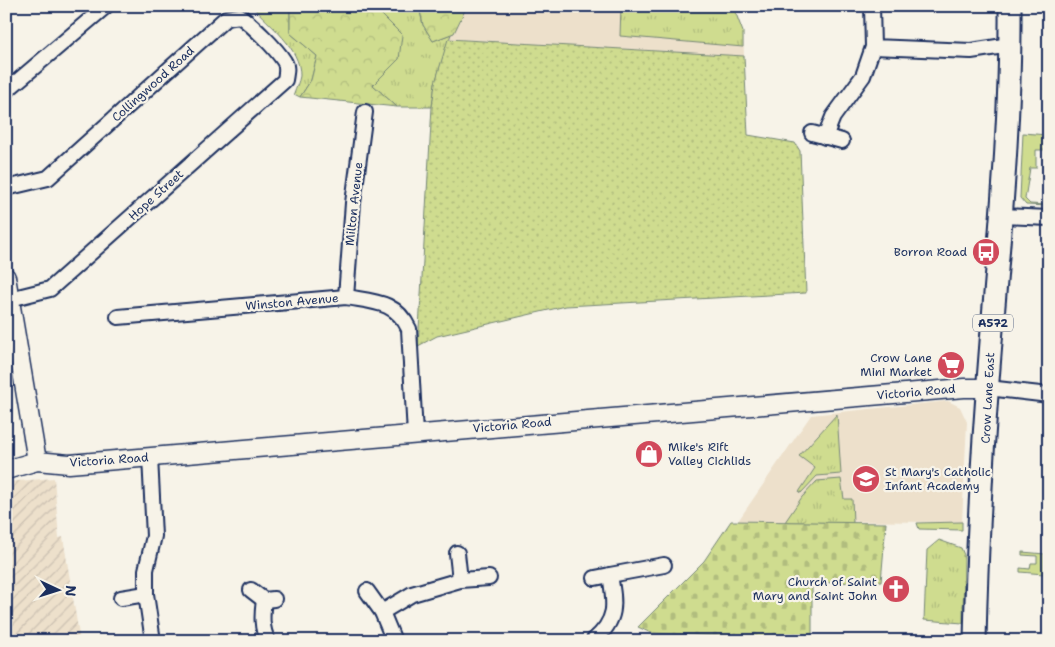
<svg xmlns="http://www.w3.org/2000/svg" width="1055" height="647" viewBox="0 0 1055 647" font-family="'Shantell Sans',sans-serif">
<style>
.built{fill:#ede0cb}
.industrial{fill:url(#industrial-furrows)}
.grass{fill:url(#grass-tufts);stroke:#758676}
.forest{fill:url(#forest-crowns);stroke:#758676}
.cemetery{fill:url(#cemetery-stones);stroke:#758676}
.park{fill:url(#park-dots);stroke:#758676}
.garden{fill:#cfdc8f;stroke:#758676}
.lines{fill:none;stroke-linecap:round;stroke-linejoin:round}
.minor-casing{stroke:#1b2f5e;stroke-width:18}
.tertiary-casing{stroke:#1b2f5e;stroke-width:21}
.primary-casing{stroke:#1b2f5e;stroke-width:25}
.minor{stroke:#f7f3e8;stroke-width:14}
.tertiary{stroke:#f7f3e8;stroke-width:18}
.primary{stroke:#f7f3e8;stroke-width:21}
.labels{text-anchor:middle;stroke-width:4.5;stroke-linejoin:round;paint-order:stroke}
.shield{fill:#f7f3e8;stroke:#5d6a87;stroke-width:1}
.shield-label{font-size:11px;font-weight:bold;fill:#1b2f5e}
.street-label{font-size:12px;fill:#1b2f5e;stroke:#f7f3e8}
.poi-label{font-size:12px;fill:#1b2f5e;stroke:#f7f3e8;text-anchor:end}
</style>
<defs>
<pattern id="industrial-furrows" width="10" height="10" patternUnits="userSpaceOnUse" patternTransform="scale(1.25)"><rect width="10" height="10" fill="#ede0cb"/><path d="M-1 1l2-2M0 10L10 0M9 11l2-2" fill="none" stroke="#cbc0b1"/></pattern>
<pattern id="grass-tufts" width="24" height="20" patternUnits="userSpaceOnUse" patternTransform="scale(1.25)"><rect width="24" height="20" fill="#cfdc8f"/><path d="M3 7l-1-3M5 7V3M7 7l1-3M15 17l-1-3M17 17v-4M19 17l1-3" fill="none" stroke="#b1bd7e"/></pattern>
<pattern id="forest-crowns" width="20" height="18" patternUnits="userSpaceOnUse" patternTransform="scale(1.25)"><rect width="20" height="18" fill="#cfdc8f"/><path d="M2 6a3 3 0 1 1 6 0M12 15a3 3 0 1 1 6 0" fill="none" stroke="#b1bd7e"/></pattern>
<pattern id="cemetery-stones" width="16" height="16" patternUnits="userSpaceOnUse" patternTransform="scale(1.25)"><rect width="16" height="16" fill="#cfdc8f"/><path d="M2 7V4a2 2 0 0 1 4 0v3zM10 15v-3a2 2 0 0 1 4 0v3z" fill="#b1bd7e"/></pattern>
<pattern id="park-dots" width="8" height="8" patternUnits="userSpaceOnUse" patternTransform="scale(1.25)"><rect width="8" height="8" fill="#cfdc8f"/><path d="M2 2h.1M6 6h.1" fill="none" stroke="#b1bd7e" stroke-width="1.8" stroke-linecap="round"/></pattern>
</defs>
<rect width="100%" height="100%" fill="#f7f3e8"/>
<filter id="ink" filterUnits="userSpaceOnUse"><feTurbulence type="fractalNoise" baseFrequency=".02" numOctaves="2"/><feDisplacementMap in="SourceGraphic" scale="10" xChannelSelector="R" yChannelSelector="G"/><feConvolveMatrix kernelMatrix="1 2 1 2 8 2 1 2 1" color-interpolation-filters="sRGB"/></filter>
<g filter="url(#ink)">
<!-- built -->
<g class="built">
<path d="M463,6H733L743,32L744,56L448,39Z"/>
<path d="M948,401L960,407L967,422L962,522L738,521L811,415Z"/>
</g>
<!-- industrial -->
<path class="industrial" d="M54,478L59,538L63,537L80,641H6V482Z"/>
<!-- grass -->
<g class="grass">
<path d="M252,6H290V33L317,56L311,80L300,97L294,94C296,88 299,82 300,76C301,48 269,25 252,6Z"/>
<path d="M373,6H419L423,25L433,41L451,34L435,83L432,107H397L373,85L399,59Z"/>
<path d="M621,6H733L743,32V47L620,36Z"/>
<path d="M837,414L841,474L817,476L801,493L799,492L815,468L799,456Z"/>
<path d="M841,479L844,499H852L853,523L785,522L802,497L817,481Z"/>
<path d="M962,522V530L919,529L917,523Z"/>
<path d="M939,540L961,548L964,555L963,623L924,620L927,550Z"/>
</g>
<!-- forest -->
<g class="forest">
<path d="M290,6H373L402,35L399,59L373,85L397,107L300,97L311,80L317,56L290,33Z"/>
<path d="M419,6H467L454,33L433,41L423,25Z"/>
</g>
<!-- cemetery -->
<path class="cemetery" d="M731,521L886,523L881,582L812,583V640L651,633L638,627L704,561Z"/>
<!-- park -->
<path class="park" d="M448,39L744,56L748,135L795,143L800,151L806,293L566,306L437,336L418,346L432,107L435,83Z"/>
<!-- garden -->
<g class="garden">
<path d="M1023,133L1047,135L1046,150H1036V168H1030L1025,199L1030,204L1047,205L1049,203V206L1026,205L1020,198Z"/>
<path d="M1022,552L1045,554L1044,574L1020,572V568L1030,569L1031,563H1037V556L1022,555Z"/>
</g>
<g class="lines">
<defs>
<g id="minor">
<path d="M872,6L873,47L971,51L1010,45"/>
<path d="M6,91L106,6"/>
<path d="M812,133L842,141"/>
<path d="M825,137L833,117L863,76L873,47"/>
<path d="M6,188L48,178L226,18L240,16C253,26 275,47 284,61C288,67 286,73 285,80L50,289L10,299"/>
<path d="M1002,216L1049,218"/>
<path d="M346,297L353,203L365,112"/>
<path d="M118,317L346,297C374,302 396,301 409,329L415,434"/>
<path d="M988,388L1049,395"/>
<path d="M457,553L460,580L489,578"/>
<path d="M610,575L664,565"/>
<path d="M251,590L264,600L274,599"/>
<path d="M367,591L382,612L394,641"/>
<path d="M146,594L153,641"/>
<path d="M121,598L146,594V570L154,536L150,457"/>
<path d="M264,600C262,614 261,628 268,641"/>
<path d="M382,612L412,594L460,580"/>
<path d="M593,641C618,620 615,604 610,575L595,578"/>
</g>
<g id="tertiary">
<path d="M6,277L37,461"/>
<path d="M6,470L37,461L69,464L964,388H988"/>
</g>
<path id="primary" d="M975,641C977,542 983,441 991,342C1000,231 1011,118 1010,6"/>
</defs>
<!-- minor casing -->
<use href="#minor" class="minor-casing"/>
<!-- tertiary casing -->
<use href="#tertiary" class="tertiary-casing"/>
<!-- primary casing -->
<use href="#primary" class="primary-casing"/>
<!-- minor -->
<use href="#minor" class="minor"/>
<!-- tertiary -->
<use href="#tertiary" class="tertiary"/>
<!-- primary -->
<use href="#primary" class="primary"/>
</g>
</g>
<!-- icons -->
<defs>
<symbol id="bus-disc" viewBox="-11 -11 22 22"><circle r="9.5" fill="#d1495b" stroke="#f7f3e8"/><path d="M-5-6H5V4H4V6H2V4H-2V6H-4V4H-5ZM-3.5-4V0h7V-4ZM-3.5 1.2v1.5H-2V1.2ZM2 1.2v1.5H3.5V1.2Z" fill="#fff"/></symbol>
<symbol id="supermarket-disc" viewBox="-11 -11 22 22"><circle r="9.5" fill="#d1495b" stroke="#f7f3e8"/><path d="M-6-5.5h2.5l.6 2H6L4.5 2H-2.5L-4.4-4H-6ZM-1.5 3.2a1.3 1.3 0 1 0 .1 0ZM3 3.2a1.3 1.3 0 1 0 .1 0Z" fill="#fff"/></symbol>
<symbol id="shop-disc" viewBox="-11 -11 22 22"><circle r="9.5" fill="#d1495b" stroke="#f7f3e8"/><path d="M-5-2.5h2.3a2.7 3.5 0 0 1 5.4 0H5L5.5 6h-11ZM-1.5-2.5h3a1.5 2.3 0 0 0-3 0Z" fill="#fff"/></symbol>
<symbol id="school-disc" viewBox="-11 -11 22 22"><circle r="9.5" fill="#d1495b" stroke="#f7f3e8"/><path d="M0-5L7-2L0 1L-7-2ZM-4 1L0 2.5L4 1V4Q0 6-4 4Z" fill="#fff"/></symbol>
<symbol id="church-disc" viewBox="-11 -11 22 22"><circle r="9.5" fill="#d1495b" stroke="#f7f3e8"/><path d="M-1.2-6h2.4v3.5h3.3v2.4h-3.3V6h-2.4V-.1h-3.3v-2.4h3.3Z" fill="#fff"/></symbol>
</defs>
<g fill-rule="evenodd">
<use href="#bus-disc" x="970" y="236" width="32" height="32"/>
<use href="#supermarket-disc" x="935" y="349" width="32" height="32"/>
<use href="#shop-disc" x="633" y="438" width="32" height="32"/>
<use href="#school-disc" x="850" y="463" width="32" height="32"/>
<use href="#church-disc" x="880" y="573" width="32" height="32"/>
</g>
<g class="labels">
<!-- shield labels -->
<rect class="shield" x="973" y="314.5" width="40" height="17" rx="4"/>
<g class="shield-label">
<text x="993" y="327">A572</text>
</g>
<!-- street labels -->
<g class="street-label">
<text transform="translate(153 84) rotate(-42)" y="4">Collingwood Road</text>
<text transform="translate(156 195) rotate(-42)" y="4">Hope Street</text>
<text transform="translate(354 204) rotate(-84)" y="4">Milton Avenue</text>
<text transform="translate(292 302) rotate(-5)" y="4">Winston Avenue</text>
<text transform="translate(916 392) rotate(-5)" y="4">Victoria Road</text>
<text transform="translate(988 398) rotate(-87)" y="4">Crow Lane East</text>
<text transform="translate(512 425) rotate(-5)" y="4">Victoria Road</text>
<text transform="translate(109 460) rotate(-4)" y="4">Victoria Road</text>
</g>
<!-- poi labels -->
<g class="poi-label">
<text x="967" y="256">Borron Road</text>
<text x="932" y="362">Crow Lane<tspan x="932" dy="14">Mini Market</tspan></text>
<text x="668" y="451" text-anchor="start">Mike's Rift<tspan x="668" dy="14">Valley Cichlids</tspan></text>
<text x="885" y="476" text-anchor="start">St Mary's Catholic<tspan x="885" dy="14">Infant Academy</tspan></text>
<text x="877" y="586">Church of Saint<tspan x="877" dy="14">Mary and Saint John</tspan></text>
</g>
</g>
<!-- margin -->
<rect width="1055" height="647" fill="none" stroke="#f7f3e8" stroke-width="25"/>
<rect x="12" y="12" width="1030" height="622" fill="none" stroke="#1b2f5e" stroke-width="2" filter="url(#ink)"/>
<!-- north arrow -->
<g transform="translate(58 590) rotate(94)" stroke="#f7f3e8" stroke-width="4" paint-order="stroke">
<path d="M0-4L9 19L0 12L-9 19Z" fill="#1b2f5e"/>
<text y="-8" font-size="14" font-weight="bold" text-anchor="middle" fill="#1b2f5e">N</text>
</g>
</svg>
